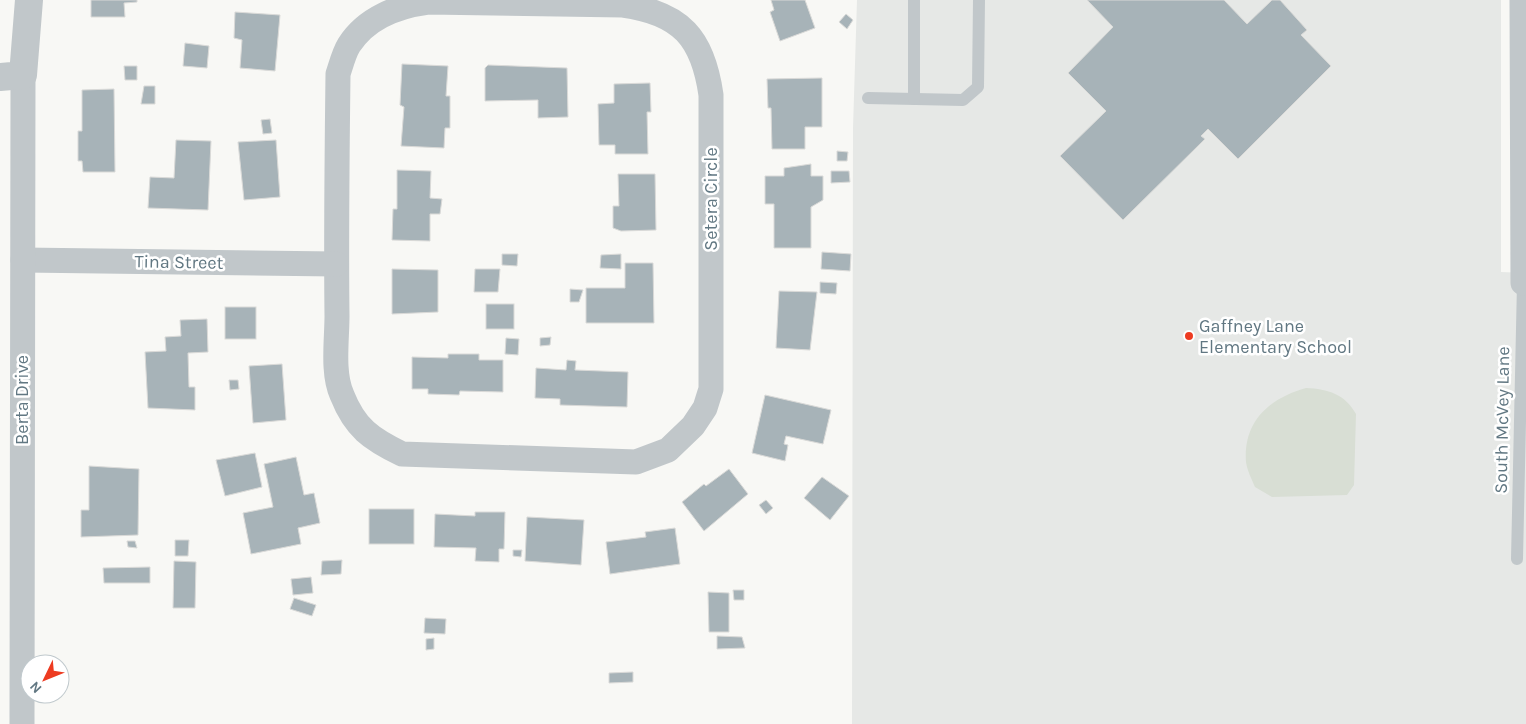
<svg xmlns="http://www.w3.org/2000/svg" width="1526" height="724" viewBox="0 0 1526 724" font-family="Karla,sans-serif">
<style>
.built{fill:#e6e8e6}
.green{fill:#d8ded4}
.building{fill:#a7b3b8;stroke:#dadad8}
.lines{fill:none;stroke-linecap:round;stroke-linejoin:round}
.service{stroke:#c1c7ca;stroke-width:12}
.minor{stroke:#c1c7ca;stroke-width:25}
.tertiary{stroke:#c1c7ca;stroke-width:28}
.poi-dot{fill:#ed3b21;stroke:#fff;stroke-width:2}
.labels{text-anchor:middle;stroke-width:5;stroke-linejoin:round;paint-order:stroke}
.street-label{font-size:18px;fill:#617782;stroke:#fff}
.poi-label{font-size:18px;fill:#617782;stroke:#fff;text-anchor:start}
</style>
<rect width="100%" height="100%" fill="#f8f8f5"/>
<!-- built -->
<path class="built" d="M857,0H1501V272L1526,273V724H852L853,128Z"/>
<!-- green -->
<path class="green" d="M1306,388C1328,389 1345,394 1356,414L1354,485L1347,495L1272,497L1255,487C1252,480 1247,470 1246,462C1243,421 1270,398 1306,388Z"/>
<!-- building -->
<g class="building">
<path d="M91,0H137V2L124,3L125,17H91Z"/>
<path d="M771,0H805L815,28L780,41L770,12L774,10Z"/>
<path d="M1087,0H1224L1247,24L1272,0H1280L1307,30L1301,35L1331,66L1238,159L1208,129L1201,136L1205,139L1123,220L1060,156L1106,111L1068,73L1113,27Z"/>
<path d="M235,12L280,15L275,71L240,68L242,40L234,38Z"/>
<path d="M846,14L853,20L847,29L839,22Z"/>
<path d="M185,43L209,46L207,68L183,66Z"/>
<path d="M402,64L448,66L446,96H450V128H445L444,148L401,146L404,107L400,105Z"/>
<path d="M488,65L567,68L568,117L538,118V100L485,101V68Z"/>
<path d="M124,66H137V80H125Z"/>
<path d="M822,78V127H805V149H772L771,108H768L767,79Z"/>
<path d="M650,83L651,112H647L648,154H615V145H599L598,104L614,103V84Z"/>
<path d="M144,86H155V104H141Z"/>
<path d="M114,89L115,172H83L82,161H78V131H82V90Z"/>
<path d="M270,119L272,133L263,134L261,120Z"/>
<path d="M176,140L211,141L208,210L148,208L150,177L174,178Z"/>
<path d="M276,140L280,197L244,200L238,142Z"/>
<path d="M837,151L848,152L847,161H837Z"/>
<path d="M811,164V176H823V200L811,207V248H774V204H765V176H784V168Z"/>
<path d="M397,170L431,171L430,198L442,199L440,214H430V241L392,240L393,209H397Z"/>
<path d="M831,171H849L850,182L831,183Z"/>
<path d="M618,174H655L656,230L621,231L613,228V206H619Z"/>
<path d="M822,252L851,254L850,271L821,269Z"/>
<path d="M502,254H518L517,266L502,265Z"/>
<path d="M621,254V269L600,268L601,255Z"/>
<path d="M625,263H653L654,323H586V288H625Z"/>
<path d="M392,269L438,270V312L392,314Z"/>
<path d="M475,269H500L498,292H474Z"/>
<path d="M820,282L837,283L836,294L820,293Z"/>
<path d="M570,289L583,290L579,302H570Z"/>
<path d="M779,291L817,292L810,350L776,348Z"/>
<rect x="486" y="304" width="28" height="25"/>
<rect x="225" y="307" width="31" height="32"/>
<path d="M207,319L208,352L188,353L189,387H195V410L148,408L145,352L166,351L165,337L181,336L180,320Z"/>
<path d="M551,337L550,345L540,346V338Z"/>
<path d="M506,338L519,339L518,355L505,354Z"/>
<path d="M448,354H479V360H503V392L460,391L459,395L428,394V389H412V357L448,358Z"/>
<path d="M567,360L576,361L575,370L628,372L627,407L560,405V399L535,398L536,368L566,370Z"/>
<path d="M282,364L286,420L253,423L249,366Z"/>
<path d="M229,380H238L239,389L230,390Z"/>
<path d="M765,395L831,410L823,444L786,436L784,444L788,445L785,461L752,453Z"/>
<path d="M255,453L262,487L225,496L216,460Z"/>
<path d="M296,457L304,495L314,493L320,523L298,528L301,544L251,554L243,513L273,507L264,464Z"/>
<path d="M89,466L139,469L138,535L81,537V510H89Z"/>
<path d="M729,469L748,494L704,531L682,502L704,484L706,486Z"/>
<path d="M822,477L849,496L830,520L804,498Z"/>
<path d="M766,500L773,508L766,514L759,505Z"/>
<rect x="369" y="509" width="45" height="35"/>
<path d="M475,512H505L504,549H499V562L475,561L476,548L434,547L435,514L475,516Z"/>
<path d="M527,517L584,520L581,565L525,561Z"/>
<path d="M675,528L680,564L610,574L606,542L646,537L645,532Z"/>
<path d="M175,540H189L188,556H175Z"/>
<path d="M127,541H135L137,548L128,547Z"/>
<path d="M513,550H522L521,557L513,556Z"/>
<path d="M342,560L341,574L321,575L322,561Z"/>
<path d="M174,561L196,562L195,608H173Z"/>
<path d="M150,567V583H104L103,568Z"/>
<path d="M311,577L313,593L293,595L291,579Z"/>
<path d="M733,590H744V600H734Z"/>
<path d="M708,592L729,593V632H709Z"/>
<path d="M294,598L316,605L312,616L290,609Z"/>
<path d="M425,618L446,619L445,634L424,633Z"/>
<path d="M717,636L742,637L745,648L717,649Z"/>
<path d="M434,638V649L426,650V639Z"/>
<path d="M633,672V682L609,683V673Z"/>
</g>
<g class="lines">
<!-- service -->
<g class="service">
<path d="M868,98L963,100L978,87L979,0"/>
<path d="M914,99V0"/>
<path d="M1517,559L1523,283"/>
</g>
<!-- minor -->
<g class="minor">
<path d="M1522,0L1523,283"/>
<path d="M428,2L623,5C681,13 703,38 711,95V389L705,408L693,426L668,450L636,462L402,454C371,439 355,428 342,395C332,373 337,340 337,316C336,235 337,155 338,74C341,65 344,53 349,45C366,18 398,6 428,2Z"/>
<path d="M23,260L336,264"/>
<path d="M22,724L23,75"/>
</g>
<!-- tertiary -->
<path class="tertiary" d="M0,77L23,75L29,0"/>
</g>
<!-- markers -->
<circle class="poi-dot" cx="1189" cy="336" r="5"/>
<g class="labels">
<!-- street labels -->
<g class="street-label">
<text transform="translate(711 199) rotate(-90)" y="6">Setera Circle</text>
<text transform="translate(179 262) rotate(1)" y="6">Tina Street</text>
<text transform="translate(22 400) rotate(-90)" y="6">Berta Drive</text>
<text transform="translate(1502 420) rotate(-89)" y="6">South McVey Lane</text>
</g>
<!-- poi labels -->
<g class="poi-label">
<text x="1199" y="332">Gaffney Lane<tspan x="1199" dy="21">Elementary School</tspan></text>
</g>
</g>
<!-- north arrow -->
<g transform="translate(45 679) rotate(227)"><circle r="24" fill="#ffffff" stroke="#c0c9cd"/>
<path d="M0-4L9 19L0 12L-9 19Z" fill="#ed3b21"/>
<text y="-8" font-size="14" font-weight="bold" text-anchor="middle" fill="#617782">N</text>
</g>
</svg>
